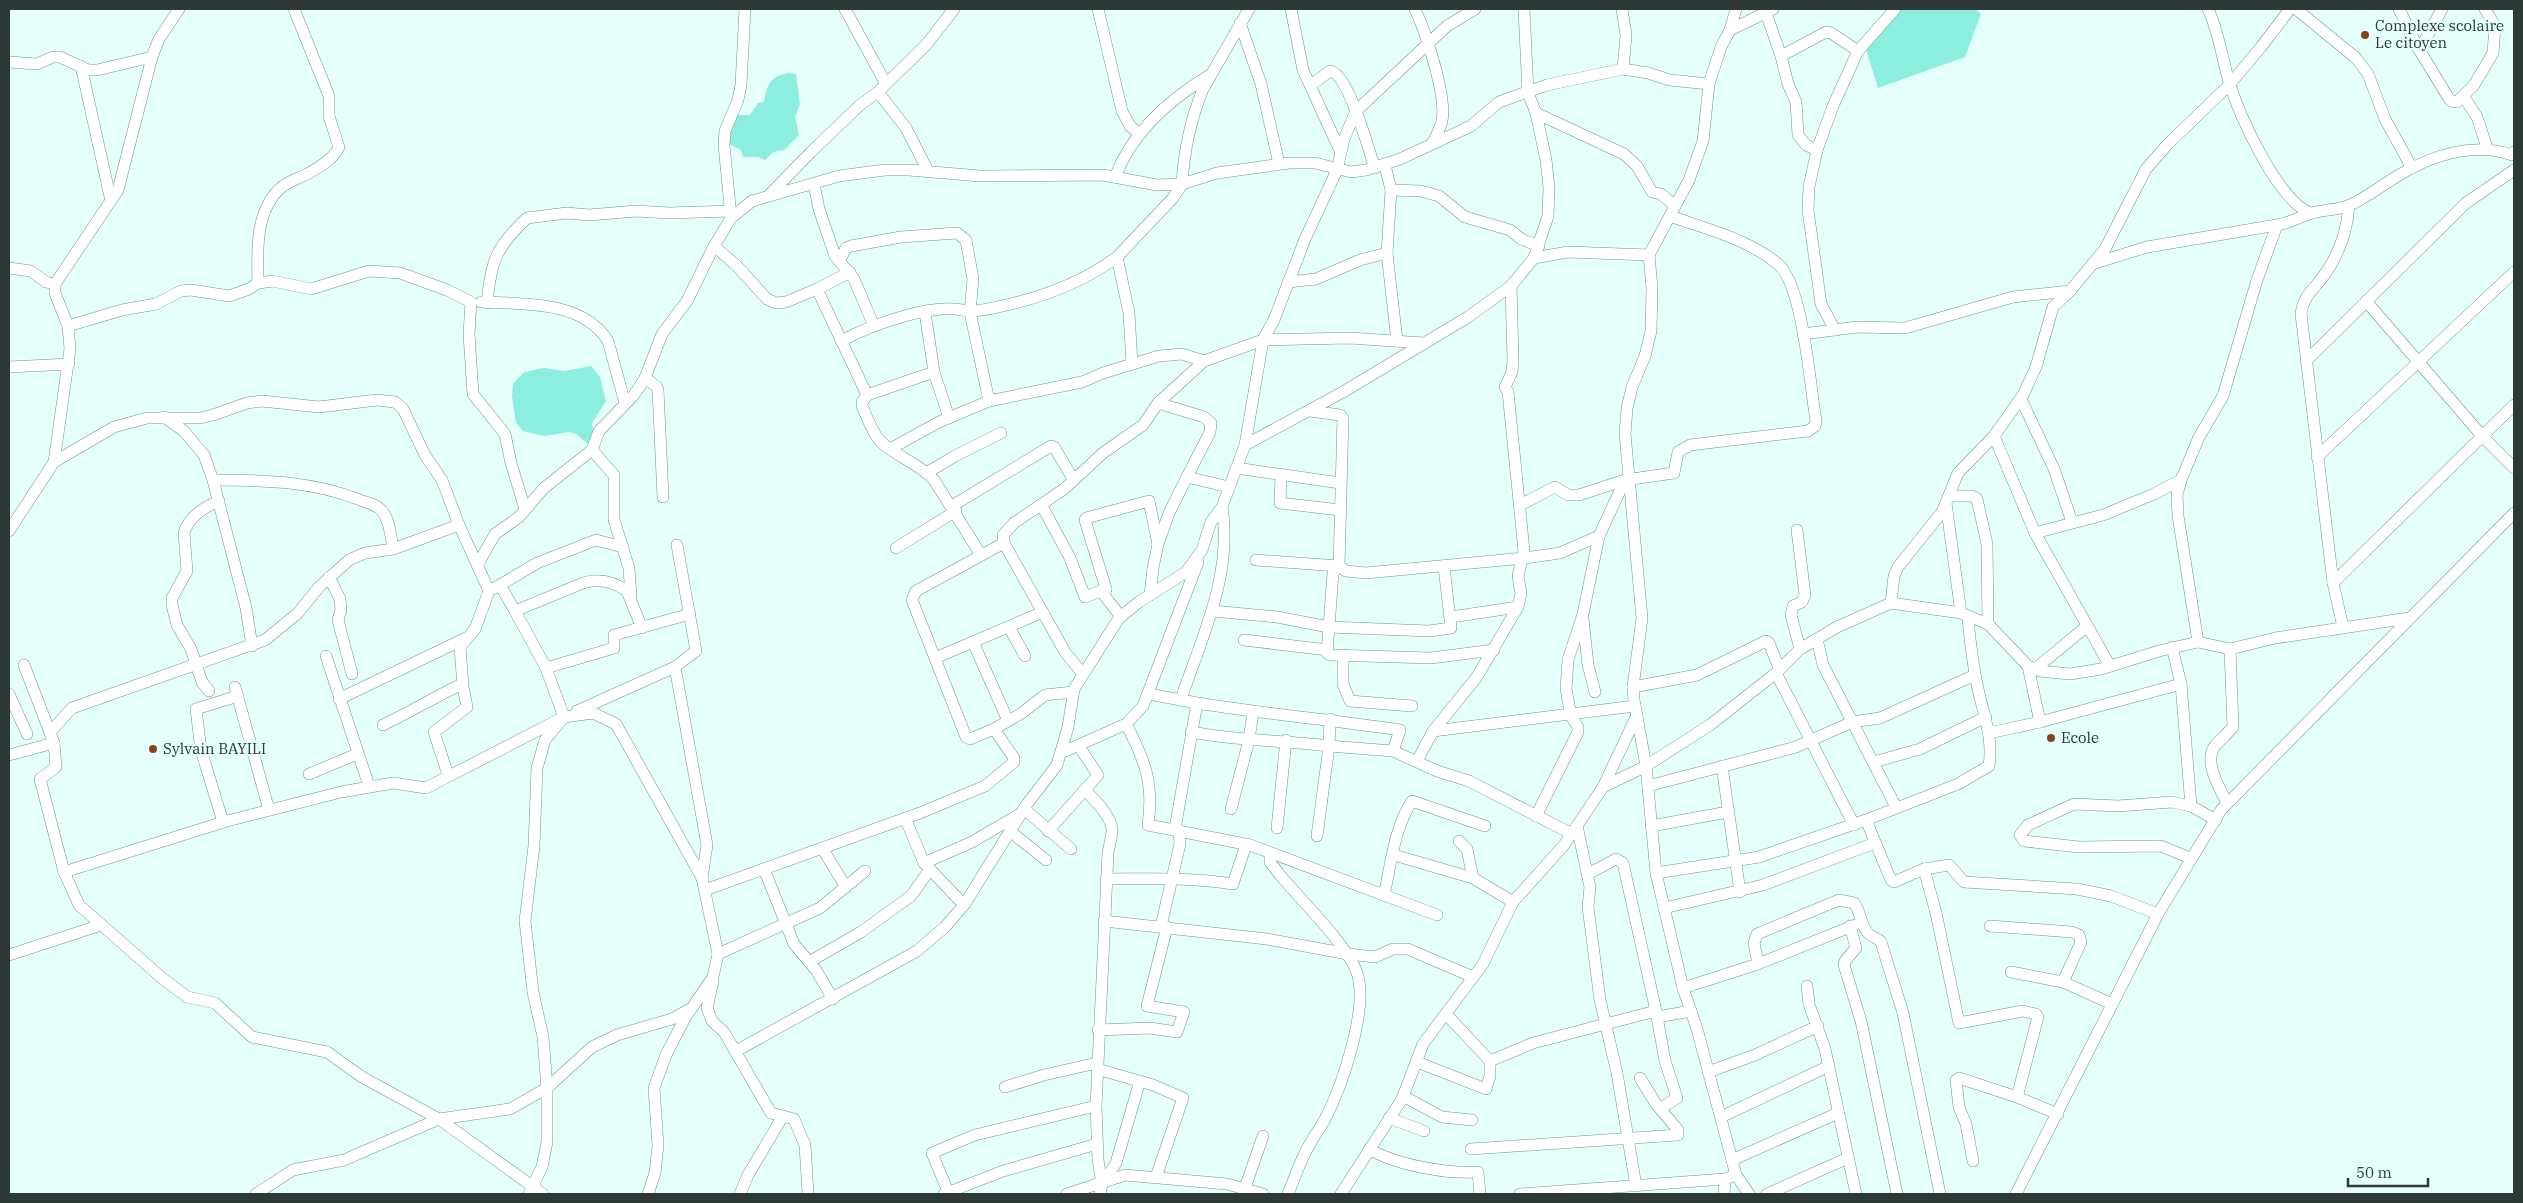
<svg xmlns="http://www.w3.org/2000/svg" width="2523" height="1203" viewBox="0 0 2523 1203" font-family="'IBM Plex Serif',serif">
<style>
.green{fill:#8ceedf}
.lines{fill:none;stroke-linecap:round;stroke-linejoin:round}
.minor-casing{stroke:#73928c;stroke-width:12}
.minor{stroke:#fff;stroke-width:11}
.poi-dot{fill:#8a431f;stroke:#e5fffa;stroke-width:2}
.labels{text-anchor:middle;stroke-width:5;stroke-linejoin:round;paint-order:stroke}
.poi-label{font-size:15px;fill:#2c3937;stroke:#e5fffa;text-anchor:start}
</style>
<rect width="100%" height="100%" fill="#e5fffa"/>
<!-- green -->
<g class="green">
<path d="M1895,9H1975L1981,14L1965,57L1878,88L1865,46Z"/>
<path d="M789,73L796,74L800,104L795,117L799,135L784,150C768,153 776,151 765,160L758,157H743L741,150L729,144L730,126L737,115H750L758,103L764,102C767,85 770,76 789,73Z"/>
<path d="M591,366L600,377L606,401L592,423L594,435L588,444L576,434L569,432L544,436L523,431L516,423L512,396L513,384L524,372L544,368L565,371Z"/>
</g>
<g class="lines">
<defs>
<g id="minor">
<path d="M845,9L886,84"/>
<path d="M1098,9L1122,111L1130,126L1140,134"/>
<path d="M1291,9L1303,70L1341,153"/>
<path d="M1415,9C1426,33 1447,96 1442,121C1440,129 1436,136 1433,143"/>
<path d="M1622,9L1626,35L1623,69"/>
<path d="M1736,9L1730,30L1721,47L1709,84L1703,141L1689,180L1649,255L1652,288L1651,331L1645,356L1632,387L1627,408L1625,434L1642,618L1633,687L1634,700L1646,766L1656,873L1683,988L1697,1029L1736,1175L1749,1194"/>
<path d="M2208,9C2219,32 2222,58 2229,82C2240,117 2277,199 2310,213"/>
<path d="M2296,9L2356,58L2368,74L2385,119L2412,168"/>
<path d="M2399,9L2418,48L2448,97L2451,101L2457,102L2474,85L2493,53L2495,26L2485,9"/>
<path d="M1766,13L1781,56"/>
<path d="M1240,23L1261,84L1279,164"/>
<path d="M1730,30L1773,9"/>
<path d="M2418,48L2425,40L2442,9"/>
<path d="M9,62L37,64L53,57H60L88,70H97L152,57"/>
<path d="M81,66L111,201"/>
<path d="M1311,85L1330,71C1349,74 1368,149 1375,168"/>
<path d="M878,92L906,128L928,171"/>
<path d="M2464,97L2477,117L2487,148"/>
<path d="M1536,113L1624,154L1637,166L1652,192L1661,194L1675,206"/>
<path d="M1817,150L1806,145L1798,135L1796,102L1788,84L1781,56L1826,32L1831,33L1858,51"/>
<path d="M1385,165L1391,190L1387,253L1397,341"/>
<path d="M1115,177C1132,132 1170,99 1210,75"/>
<path d="M814,184L819,209L835,256L854,279L874,326"/>
<path d="M1391,190L1421,191L1439,196L1465,217L1510,230L1521,239L1539,246"/>
<path d="M769,195L811,152L860,105L878,92L926,45L954,9"/>
<path d="M731,216L724,145L725,131L738,100L741,85L745,9"/>
<path d="M714,246L737,266L767,299L776,303L786,302L817,289L867,395L862,402V406C867,417 872,432 880,441C896,457 919,463 934,480L981,555"/>
<path d="M1534,258L1568,252L1649,255"/>
<path d="M840,260L846,248L851,246L901,237L957,233L966,240L973,279L970,312C937,300 871,325 841,341"/>
<path d="M2092,264L2147,247L2277,225C2289,223 2298,218 2309,214C2322,209 2337,211 2350,205C2368,197 2382,185 2399,175C2433,155 2474,142 2512,155L2514,152"/>
<path d="M9,268L31,271L46,282L55,284"/>
<path d="M1288,282L1316,279L1360,260L1387,253"/>
<path d="M258,283C257,251 255,208 283,186C290,181 299,178 307,174C318,168 334,159 339,147L329,116V96L294,9"/>
<path d="M817,289L850,272"/>
<path d="M2366,301L2483,437L2514,468"/>
<path d="M481,302C522,304 583,300 608,341L625,403"/>
<path d="M487,303C491,261 496,247 527,218L567,213L589,215L636,211L669,213L730,211"/>
<path d="M925,312L934,372"/>
<path d="M68,326L122,310L156,304L181,291L191,290L229,296L249,289L258,283L273,281L311,289L369,271L400,273L447,290L471,302L469,334L473,394L505,434L511,463L525,509"/>
<path d="M1835,330L1821,304L1808,210L1809,187L1817,150L1833,106L1858,51L1895,9"/>
<path d="M1803,334L1857,327L1905,328L2013,297L2070,291"/>
<path d="M2306,361L2466,203L2514,170"/>
<path d="M1132,364L1129,313L1117,257L1173,198L1182,184L1217,173L1289,163H1315L1351,172L1366,170L1400,159L1471,126L1499,102L1547,85L1623,69L1648,73L1670,80L1709,84"/>
<path d="M9,367L69,364"/>
<path d="M645,378L656,386L658,390L663,497"/>
<path d="M867,395L934,372L949,418"/>
<path d="M2021,399L2054,469L2072,522"/>
<path d="M989,401L970,312C1023,304 1074,289 1117,257"/>
<path d="M1158,403L1204,417L1211,423L1210,432L1187,477"/>
<path d="M1310,411L1340,415L1343,418L1339,566L1333,573L1327,653L1330,655L1431,658L1494,650"/>
<path d="M164,417L184,431L204,455L213,480L246,608L252,646"/>
<path d="M1994,436L2035,533L2110,666"/>
<path d="M1245,445L1343,392L1468,317L1511,286L1534,258L1548,216L1549,188L1546,160L1536,113L1528,93L1524,9"/>
<path d="M890,449L939,422L989,401L1082,382L1103,373L1159,356L1182,354L1204,361"/>
<path d="M592,450L614,475V520L629,568L631,597"/>
<path d="M2317,457L2514,272"/>
<path d="M54,462L114,427L147,418H200L213,415L247,403L262,401L319,407L377,400L395,402L403,409L425,455L442,480L459,525L489,591L500,585L515,611L583,583C599,578 614,582 627,591L642,628"/>
<path d="M1236,468L1340,483"/>
<path d="M928,472L955,456L1001,433"/>
<path d="M1281,476L1280,503L1340,510"/>
<path d="M213,480C264,480 312,481 360,500C368,503 378,505 383,512C390,522 391,537 393,549"/>
<path d="M1950,496H1972L1977,499L1987,544L1988,624"/>
<path d="M1946,503L1961,613"/>
<path d="M1520,505L1555,487L1568,495H1579L1625,480"/>
<path d="M952,506L1051,446L1054,447L1073,479"/>
<path d="M1042,506L1070,558L1085,597L1106,589"/>
<path d="M1797,530L1805,595L1802,602L1793,606L1791,615L1800,649"/>
<path d="M9,531L54,462L70,349L68,326L55,293V284L118,190L152,57L159,39L179,9"/>
<path d="M2035,533L2103,515L2154,494L2181,480"/>
<path d="M1004,543L916,591L912,600L966,737L970,739L994,729L1022,713L1045,695L1073,692"/>
<path d="M1158,544L1169,513L1187,477L1229,487"/>
<path d="M896,548L956,511"/>
<path d="M1256,560L1339,566L1346,571L1366,573L1524,558L1560,553L1599,536"/>
<path d="M478,564L495,534L519,517L544,488L592,450L599,431L634,395L645,378L662,334L687,301L714,246L731,218L752,201L839,176L885,170H909L980,176L1103,175L1157,185L1182,184C1184,150 1190,121 1203,89L1249,9"/>
<path d="M329,577L340,599L341,610L338,620L352,674"/>
<path d="M2333,583L2514,405"/>
<path d="M500,585L537,563L596,540L623,547"/>
<path d="M1891,603L1961,613L1988,624L2028,666L2040,671L2070,674L2101,669L2159,651L2198,642L2230,649L2275,638L2409,618"/>
<path d="M515,611L546,668L564,717"/>
<path d="M1212,611L1277,617L1329,627L1429,631L1451,628L1444,567"/>
<path d="M1121,617L1104,595L1106,589L1085,520L1086,518L1149,501L1158,544L1153,568L1150,595"/>
<path d="M1451,617L1518,607"/>
<path d="M1583,618L1588,665L1595,692"/>
<path d="M1009,627L1025,656"/>
<path d="M2343,627L2333,583L2301,314C2303,297 2312,291 2322,278C2338,257 2347,232 2349,206"/>
<path d="M1817,639L1823,665L1896,807"/>
<path d="M1244,640L1328,650"/>
<path d="M973,642L1008,721"/>
<path d="M2198,642L2178,516L2177,495L2181,480L2199,437L2223,396L2257,280L2277,225"/>
<path d="M2172,647L2181,684L2191,806"/>
<path d="M1343,655V684L1350,701L1412,706"/>
<path d="M326,656L369,786"/>
<path d="M935,658L1043,612"/>
<path d="M24,665L54,743L56,767L40,779L64,872L79,905L162,978L187,997L215,1003L252,1037L327,1052L362,1077L439,1119L543,1194"/>
<path d="M2028,666L2040,722"/>
<path d="M546,668L614,648V635L690,614"/>
<path d="M2035,669L2086,627"/>
<path d="M1776,673L1854,825"/>
<path d="M1083,674L1065,652L1004,543L1003,535L1014,523L1064,489L1103,453L1143,425L1158,403L1204,361L1263,340L1350,338L1423,343"/>
<path d="M235,687L269,810"/>
<path d="M1633,687L1697,675L1766,641L1769,643L1779,668"/>
<path d="M209,691L202,682L191,649L177,625L172,605V598L187,571L184,533C189,516 204,507 219,501"/>
<path d="M9,694L27,734"/>
<path d="M1149,694L1197,703L1175,829"/>
<path d="M339,699L466,638"/>
<path d="M1181,699C1202,637 1233,574 1222,507"/>
<path d="M1197,703C1265,714 1333,720 1400,730L1393,751"/>
<path d="M577,711L675,667"/>
<path d="M1126,724C1145,760 1154,784 1148,825L1250,845L1437,915"/>
<path d="M383,725C410,712 435,697 462,684"/>
<path d="M53,729L72,708L265,640L298,613L319,587L349,560L365,553L393,549L459,525"/>
<path d="M1433,731L1635,706"/>
<path d="M1191,732C1237,741 1283,740 1329,746L1330,719"/>
<path d="M1989,733L2040,722L2181,684"/>
<path d="M1063,752L1126,724L1143,706L1198,562"/>
<path d="M9,755L54,743"/>
<path d="M1417,761L1433,731L1476,678L1518,607L1521,594L1518,576L1524,551L1508,392L1505,387L1512,372L1513,360L1511,286"/>
<path d="M1874,762L1920,749L1986,717"/>
<path d="M1722,766L1740,892"/>
<path d="M309,774L357,754"/>
<path d="M448,775L434,732L467,707L463,687L460,647L475,629L489,591"/>
<path d="M1648,786L1796,747L1852,722L1880,718L1975,675"/>
<path d="M1603,787L1637,715"/>
<path d="M1085,790C1094,799 1111,816 1112,829C1112,837 1109,846 1108,853L1096,1106L1098,1160L1102,1184L1100,1194"/>
<path d="M2227,803C2220,789 2204,763 2214,747C2220,740 2227,734 2233,727L2230,649"/>
<path d="M1024,809L1071,849"/>
<path d="M1231,809L1249,740L1253,712"/>
<path d="M1536,816L1578,732V727L1571,716L1566,689L1568,660L1583,614L1599,536L1625,480L1674,473L1678,452L1690,445L1808,431L1815,426L1816,421C1810,386 1803,285 1778,264C1748,239 1706,229 1670,216"/>
<path d="M905,818L924,863L964,905"/>
<path d="M1866,820L1891,880L1894,882L1924,869L1949,865L1964,882L2077,889L2111,896L2158,914"/>
<path d="M223,822L201,750L196,709L238,696"/>
<path d="M1577,826L1590,887L1588,907L1600,1000L1617,1073L1636,1186"/>
<path d="M1651,826L1728,812"/>
<path d="M1277,828L1286,740"/>
<path d="M1048,831L1098,775L1078,745"/>
<path d="M1011,832L1046,860"/>
<path d="M1317,836L1329,746L1393,751L1437,771L1469,781L1572,834"/>
<path d="M1459,841L1467,849L1473,878L1513,902"/>
<path d="M822,848L846,887"/>
<path d="M1270,853V862L1280,875C1299,898 1349,947 1357,973C1369,1007 1342,1087 1325,1119C1321,1127 1315,1134 1311,1142C1301,1158 1295,1177 1288,1194"/>
<path d="M1394,855L1473,878"/>
<path d="M2190,858L2161,846L2079,847L2024,841L2020,835L2028,825L2074,804L2118,806L2172,802L2191,806L2216,820"/>
<path d="M924,863L972,842L1020,814"/>
<path d="M764,869L794,944L816,970L833,999"/>
<path d="M1924,869L1936,913L1959,1023L2023,1011L2036,1014L2038,1017L2017,1097"/>
<path d="M64,872L227,821L341,792L393,783L426,788L560,719"/>
<path d="M1656,873L1759,857L1866,820L1958,784L1989,766C1994,734 1980,706 1975,674C1972,655 1969,636 1968,616"/>
<path d="M1588,874L1616,859L1623,863L1656,1011L1665,1061L1677,1098L1661,1108"/>
<path d="M1106,879C1149,879 1191,877 1233,884L1246,845"/>
<path d="M705,890L920,813L985,786L1014,762V758L994,729"/>
<path d="M1384,895C1391,865 1394,828 1412,801L1485,826"/>
<path d="M1664,908L1763,885L1875,843"/>
<path d="M1104,921L1267,939L1348,954L1375,957L1393,949H1408L1473,977"/>
<path d="M1161,926L1180,844L1179,830"/>
<path d="M1850,926L1856,948L1845,961L1844,965L1861,1021L1897,1194"/>
<path d="M1990,926L2072,932L2079,935L2081,942L2063,982"/>
<path d="M718,954L820,908L865,871"/>
<path d="M9,955L101,925"/>
<path d="M809,962L861,932L911,896L930,869"/>
<path d="M1758,964L1754,943L1757,934L1839,900L1854,903C1861,912 1860,924 1868,933C1872,938 1877,937 1881,942L1903,1013L1940,1194"/>
<path d="M2011,972L2063,982L2112,1004"/>
<path d="M713,981L707,1008L712,1021L724,1032L771,1113L794,1119L805,1145L808,1194"/>
<path d="M1807,986L1809,1004L1825,1049L1856,1194"/>
<path d="M1683,988L1758,964L1855,925"/>
<path d="M1657,1017L1691,1011"/>
<path d="M1098,1030L1150,1028L1177,1032L1184,1012L1147,1006L1167,927"/>
<path d="M736,1051L917,951L945,927L964,905L1027,804L1057,765L1068,727L1074,689L1119,618L1139,602L1186,572L1202,550L1211,522L1222,507L1245,445L1263,340L1274,320L1305,239L1337,170L1344,139L1356,111L1447,26L1475,9"/>
<path d="M1490,1061L1533,1043L1656,1011"/>
<path d="M1417,1062L1486,1089L1490,1076V1061L1446,1014"/>
<path d="M1097,1069L1153,1085L1183,1098L1156,1177"/>
<path d="M1708,1072L1755,1055L1818,1026"/>
<path d="M1005,1087L1044,1075L1097,1063"/>
<path d="M1403,1096L1442,1117L1472,1120"/>
<path d="M1721,1117L1829,1066"/>
<path d="M1389,1118L1424,1131"/>
<path d="M1369,1149C1396,1165 1447,1174 1478,1172L1480,1194"/>
<path d="M1471,1149L1678,1135V1130L1656,1104L1640,1078"/>
<path d="M1732,1160L1838,1113"/>
<path d="M1973,1161L1966,1124L1959,1107L1956,1080L1959,1078L2017,1097L2058,1114"/>
<path d="M1102,1184L1116,1163L1140,1081"/>
<path d="M1245,1188L1263,1136"/>
<path d="M256,1194L293,1170L344,1160L439,1119L510,1109L547,1088L592,1047L617,1035L672,1019L688,1010"/>
<path d="M529,1194L542,1167L547,1142V1088L543,1037L533,992L525,921L534,846L537,768L545,740L564,717L593,713L616,724L702,878"/>
<path d="M648,1194L655,1173L658,1146L654,1088L666,1055L685,1018L713,977L718,954L702,878L707,845L675,667L696,651L677,545"/>
<path d="M740,1194L748,1175L783,1116"/>
<path d="M944,1194L1003,1171L1097,1144"/>
<path d="M949,1194L932,1153L975,1135L1096,1106"/>
<path d="M1067,1194L1125,1175L1227,1184L1263,1194"/>
<path d="M1341,1194L1402,1099L1423,1044L1483,964L1513,902L1564,845L1603,787L1646,766L1710,725L1776,673L1800,649L1837,627L1891,603L1894,576L1898,567L1942,512L1958,473L1994,436L2023,395L2036,367L2053,307L2070,291L2105,249L2146,169L2167,145L2230,84L2261,47L2290,9"/>
<path d="M1520,1194L1725,1179L1736,1175"/>
<path d="M1724,1194L1725,1179"/>
<path d="M1767,1194L1848,1158"/>
<path d="M2016,1194L2158,914L2221,810L2514,513"/>
</g>
</defs>
<!-- minor casing -->
<use href="#minor" class="minor-casing"/>
<!-- minor -->
<use href="#minor" class="minor"/>
</g>
<!-- markers -->
<g class="poi-dot">
<circle cx="2365" cy="35" r="5"/>
<circle cx="2051" cy="738" r="5"/>
<circle cx="153" cy="749" r="5"/>
</g>
<g class="labels">
<!-- poi labels -->
<g class="poi-label">
<text x="2375" y="31">Complexe scolaire<tspan x="2375" dy="17">Le citoyen</tspan></text>
<text x="2061" y="743">Ecole</text>
<text x="163" y="754">Sylvain BAYILI</text>
</g>
</g>
<!-- border -->
<rect width="2523" height="1203" fill="none" stroke="#2c3937" stroke-width="20"/>
<!-- scale -->
<path d="M2348 1178v8h80v-8" fill="none" stroke="#2c3937" stroke-width="2.5"/>
<text x="2356" y="1178" font-size="15" fill="#2c3937" stroke="#e5fffa" stroke-width="4" paint-order="stroke">50 m</text>
</svg>
